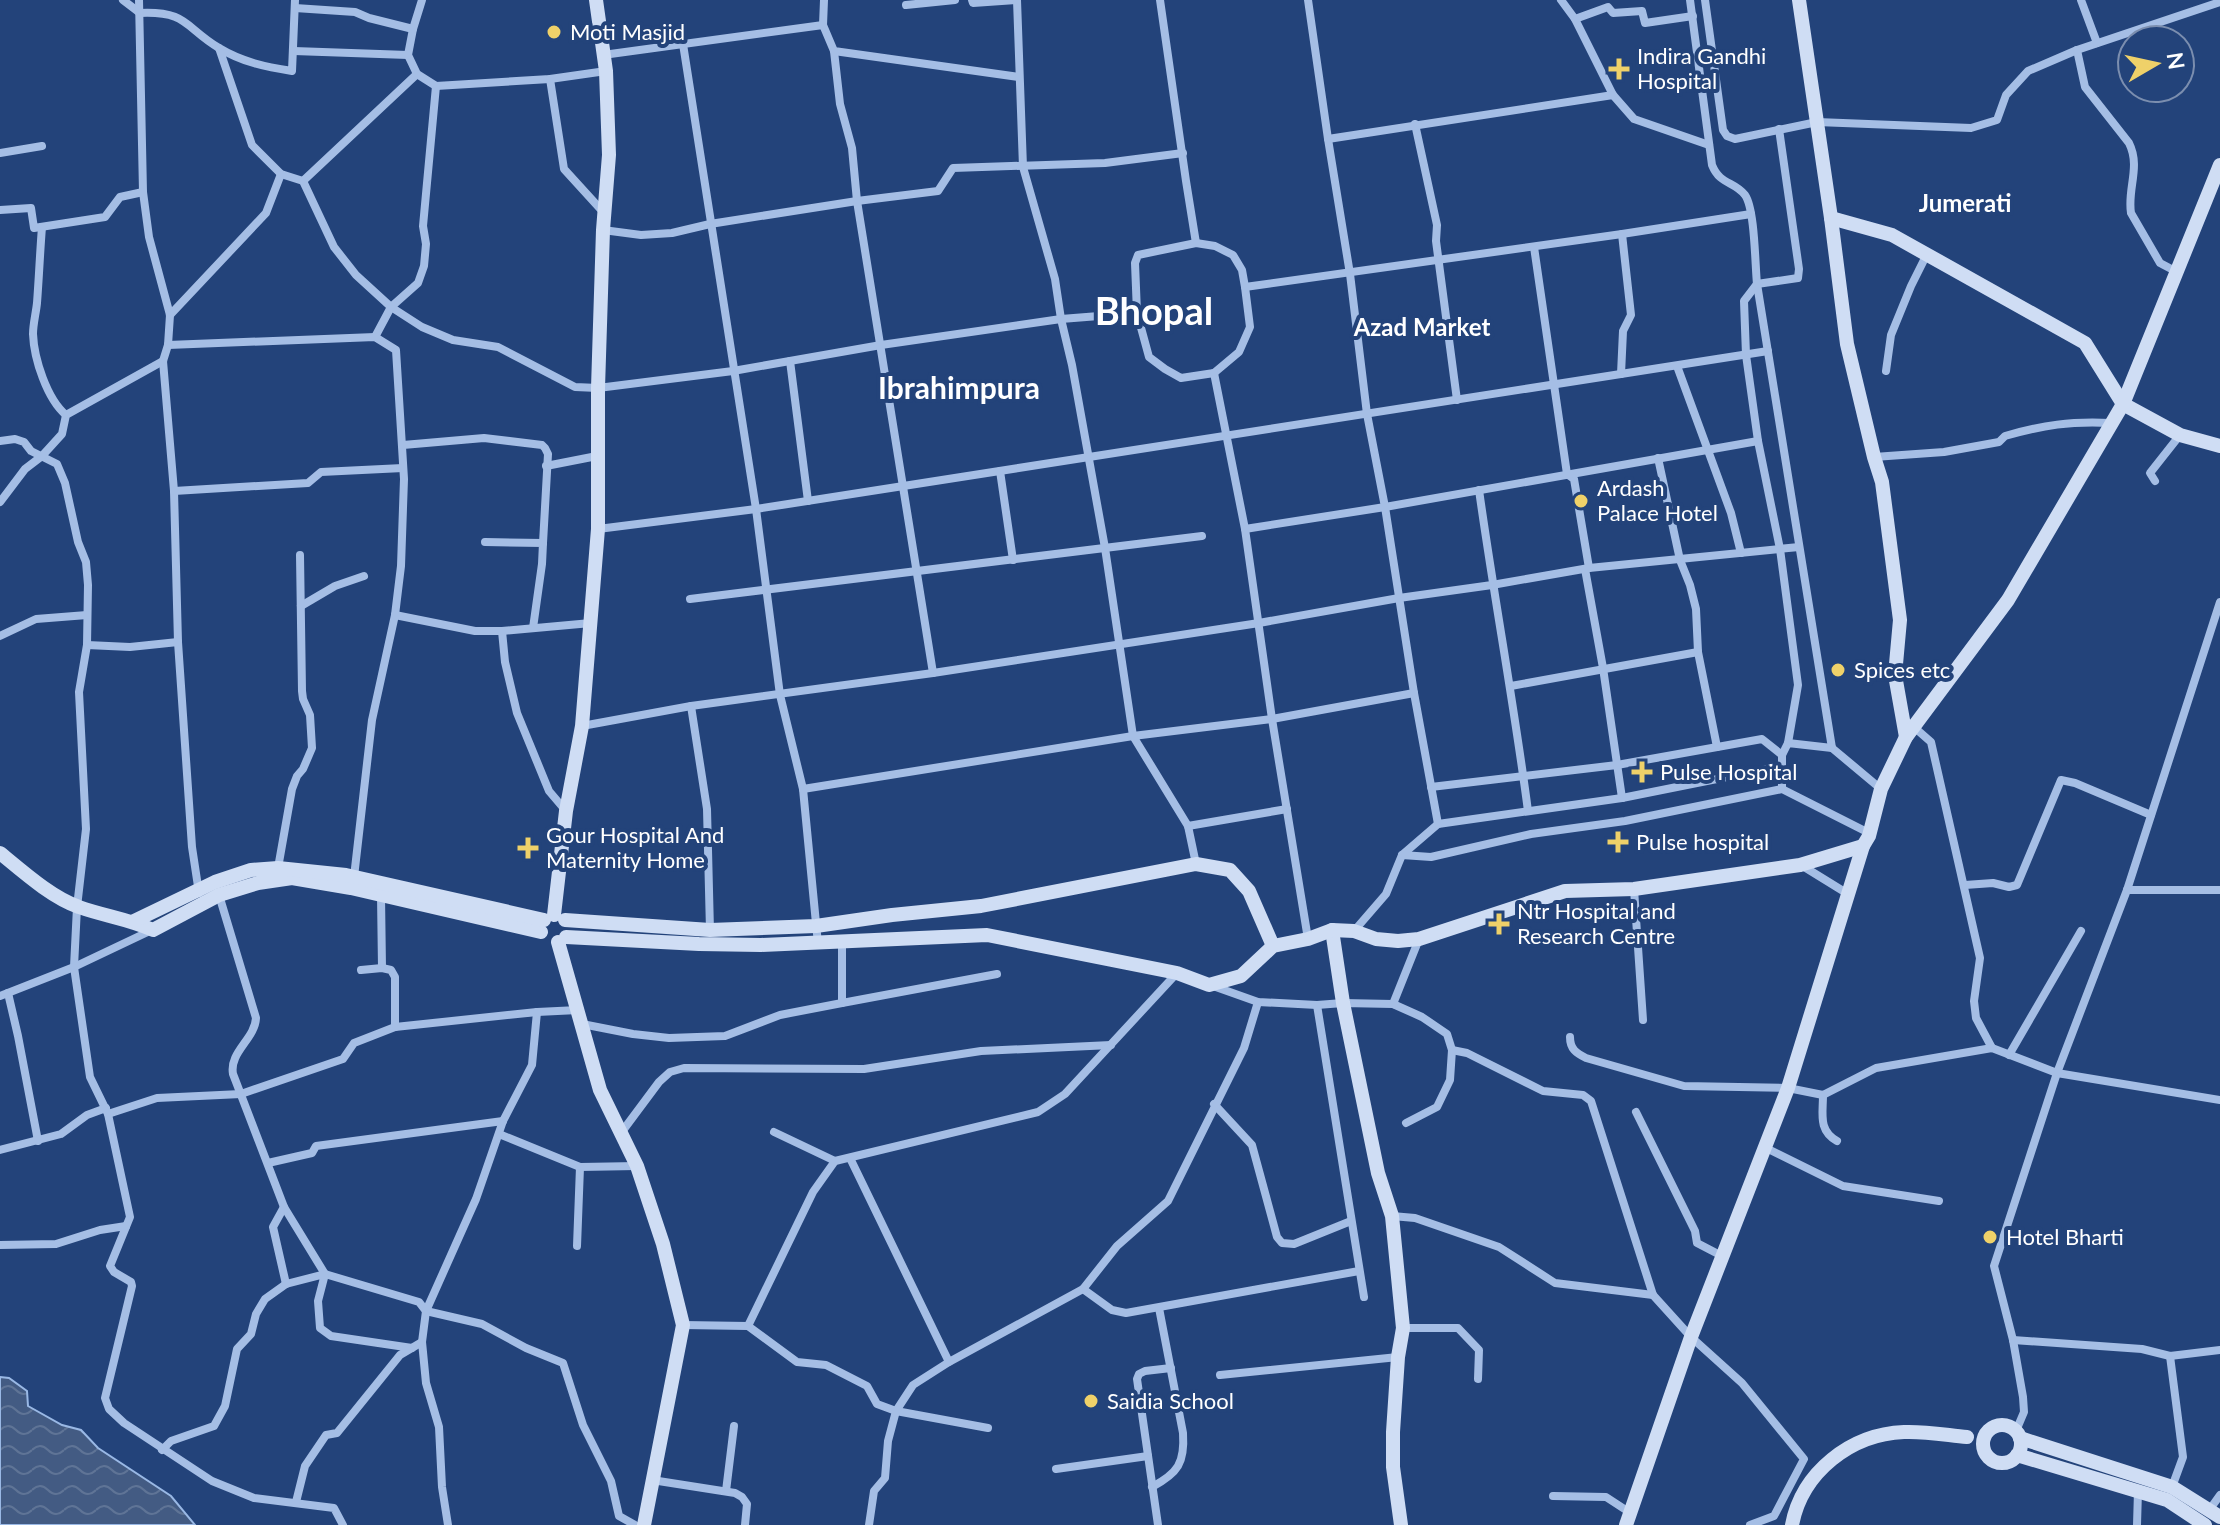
<svg xmlns="http://www.w3.org/2000/svg" width="2220" height="1525" viewBox="0 0 2220 1525" font-family="Lato,sans-serif">
<style>
.water{fill:url(#water-waves);stroke:#99b8e5;stroke-width:2}
.lines{fill:none;stroke-linecap:round;stroke-linejoin:round}
.street{stroke:#a5bee5;stroke-width:8}
.secondary{stroke:#cfddf4;stroke-width:14}
.poi-dot{fill:#efd169;stroke:#23437a;stroke-width:3}
.labels{text-anchor:middle;stroke-width:8;stroke-linejoin:round;paint-order:stroke}
.poi-label{font-size:22px;fill:#fff;stroke:#23437a;text-anchor:start}
.neighbourhood-label{font-size:24px;font-weight:bold;fill:#fff;stroke:#23437a}
.district-label{font-size:30px;font-weight:bold;fill:#fff;stroke:#23437a}
.town-label{font-size:38px;font-weight:bold;fill:#fff;stroke:#23437a}
</style>
<defs>
<pattern id="water-waves" width="16" height="10" patternUnits="userSpaceOnUse" patternTransform="scale(2)"><rect width="16" height="10" fill="#435b83"/><path d="M0 5q4-4 8 0t8 0" fill="none" stroke="#5f7496"/></pattern>
</defs>
<rect width="100%" height="100%" fill="#23437a"/>
<!-- water -->
<path class="water" d="M0,1377L9,1378L27,1391L28,1406L62,1425L81,1430L98,1448L171,1496L195,1525H0Z"/>
<g class="lines">
<!-- street -->
<g class="street">
<path d="M123,0L140,13C188,11 184,27 219,48C242,62 266,67 292,71L295,0"/>
<path d="M139,0L143,192L149,237L170,315L168,345L163,361L174,491L178,642L192,847L199,893"/>
<path d="M422,0L413,29L408,55L417,74L436,86L550,79L606,71"/>
<path d="M824,0L823,25L834,51L1019,77"/>
<path d="M972,0L973,3L1016,0"/>
<path d="M1017,0L1023,167L1055,279L1061,319L1072,365L1105,548L1133,736L1188,826L1196,864"/>
<path d="M1160,0L1186,181L1196,243"/>
<path d="M1308,0L1328,139L1350,274L1367,414L1385,507L1414,693L1438,824"/>
<path d="M1561,0L1575,19L1613,95L1634,119L1709,145"/>
<path d="M1690,0L1712,165C1720,185 1734,181 1745,195C1755,209 1755,265 1757,284L1832,748L1881,789"/>
<path d="M1705,0L1723,130L1727,136L1735,139L1817,122L1971,128L1997,120L2006,95L2028,71L2077,50L2220,2"/>
<path d="M2081,0L2097,43"/>
<path d="M906,5L955,0"/>
<path d="M295,8L355,12L369,18L413,29"/>
<path d="M1575,19L1608,7L1613,13L1642,11L1645,23L1693,16"/>
<path d="M683,44L756,509L780,695L803,789L818,944"/>
<path d="M219,48L252,145L281,174L303,181L334,247L356,275L391,307L422,327L453,340L498,347L575,387L598,388L733,371L881,345L1061,319L1137,313"/>
<path d="M2077,50L2085,87L2129,143C2141,167 2127,189 2131,213L2160,263L2177,272"/>
<path d="M294,51L408,55"/>
<path d="M834,51L840,104L852,148L857,201L933,673"/>
<path d="M603,55L823,25"/>
<path d="M550,79L564,169L605,214"/>
<path d="M1415,124L1437,225L1436,241L1457,400"/>
<path d="M1779,129L1799,269L1798,278L1757,284L1744,301L1746,355L1758,441L1780,549L1798,685L1788,743"/>
<path d="M1328,139L1613,95"/>
<path d="M0,153L42,146"/>
<path d="M303,181L417,74"/>
<path d="M0,210L31,208L34,228L105,217L120,197L143,192"/>
<path d="M42,227C40,252 39,277 37,303C36,313 33,324 33,334C34,359 47,399 66,415"/>
<path d="M603,230L641,235L672,233L710,224L857,201L938,191L953,168L1105,163L1183,153"/>
<path d="M1196,243L1215,246L1233,255L1242,270L1245,287L1250,327L1239,352L1214,373L1181,378L1165,369L1149,357L1137,313L1135,263L1138,255Z"/>
<path d="M1534,247L1567,474L1574,479L1589,568"/>
<path d="M1245,287L1622,234L1751,214"/>
<path d="M170,315L266,213L281,174"/>
<path d="M375,337L391,307L418,283L424,266L426,244L423,226L436,86"/>
<path d="M168,345L375,337L396,350L404,479L401,566L395,615L372,720L354,877"/>
<path d="M790,361L808,501"/>
<path d="M1677,366L1731,513L1741,553"/>
<path d="M1886,371L1891,335L1911,286L1927,254"/>
<path d="M1214,373L1245,529L1272,719L1308,939"/>
<path d="M1621,374L1623,331L1631,315L1622,234"/>
<path d="M0,441L15,439L24,442L31,451L57,464L65,483L78,542L86,562L88,585L87,645L79,692L86,829L77,907L74,967L90,1077L108,1114L130,1217L110,1266L114,1272L131,1282L132,1286L105,1398L109,1409L124,1423L212,1481L254,1498L334,1508L343,1525"/>
<path d="M403,445L484,438L542,445L545,448L548,454L543,543"/>
<path d="M1874,457L1944,452L1999,442L2005,436C2044,425 2070,421 2111,423"/>
<path d="M1658,458L1680,560L1690,585L1696,609L1698,652L1717,747"/>
<path d="M546,466L597,456"/>
<path d="M1000,471L1013,560"/>
<path d="M2155,481L2150,473L2180,435"/>
<path d="M1479,490C1494,597 1514,704 1528,811"/>
<path d="M174,491L308,483L321,472L403,468"/>
<path d="M0,502L25,469L42,456L62,434L66,415L163,361"/>
<path d="M598,529L756,509L1768,351"/>
<path d="M1245,529L1385,507L1758,441"/>
<path d="M485,542L543,543L542,564L533,628"/>
<path d="M1585,569L1603,668L1622,798"/>
<path d="M690,599L1202,536"/>
<path d="M301,606L335,586L364,576"/>
<path d="M395,615L475,631H502L591,623"/>
<path d="M502,631L505,662L517,713L549,791L566,811"/>
<path d="M0,636L36,619L87,615"/>
<path d="M87,645L130,647L178,642"/>
<path d="M1511,686L1698,652"/>
<path d="M691,706L707,809L710,931"/>
<path d="M582,726L691,706L933,673L1259,623L1399,598L1492,585L1589,568L1799,547"/>
<path d="M1915,728L1931,742L1980,958L1974,1001L1976,1018L1992,1048"/>
<path d="M1431,787L1617,765L1762,739L1782,755"/>
<path d="M803,789L1133,736L1272,719L1414,693"/>
<path d="M1782,789V755L1788,743L1832,748"/>
<path d="M1188,826L1287,809"/>
<path d="M1402,855L1431,857L1531,834L1625,821L1782,789L1869,833"/>
<path d="M1801,865L1848,894"/>
<path d="M278,868L292,789L297,776L303,769L312,748L310,715L303,699L302,691L300,555"/>
<path d="M1965,885L1993,883L2009,887L2017,885L2061,780L2075,783L2151,815"/>
<path d="M1634,889L1643,1020"/>
<path d="M2127,890H2220"/>
<path d="M219,895L256,1018C255,1039 229,1052 233,1074L284,1207L325,1274L419,1302L426,1311L482,1324L526,1348L563,1363L583,1425L611,1481L619,1516L635,1525"/>
<path d="M381,896L382,968"/>
<path d="M1354,931L1386,894L1402,855L1438,824L1622,798L1782,766"/>
<path d="M361,970L382,968L391,970L395,977V1027"/>
<path d="M1213,986L1258,1002L1317,1005L1343,1003L1393,1004L1422,1017L1447,1034L1452,1050L1450,1080L1437,1107L1406,1123"/>
<path d="M8,993L18,1036L38,1141"/>
<path d="M0,996L74,967L152,930"/>
<path d="M842,1003L997,974"/>
<path d="M1393,1004L1419,939"/>
<path d="M1317,1005L1364,1297"/>
<path d="M582,1024L633,1034L669,1038L725,1036L780,1015L842,1003V941"/>
<path d="M1570,1037C1570,1049 1576,1053 1586,1058L1684,1086L1788,1088L1823,1095L1876,1068L1992,1048L2057,1073L2220,1100"/>
<path d="M1452,1050L1467,1053L1543,1091L1583,1095L1591,1101L1653,1295L1691,1337L1742,1383L1804,1459L1774,1516L1750,1525"/>
<path d="M2009,1055L2081,931"/>
<path d="M1823,1095C1823,1114 1818,1130 1837,1141"/>
<path d="M1214,1104L1252,1145L1277,1237L1282,1243L1294,1244L1351,1221"/>
<path d="M1636,1112L1695,1231L1697,1243L1722,1256"/>
<path d="M108,1114L157,1098L241,1094L343,1059L354,1043L395,1027L537,1012L578,1010"/>
<path d="M774,1132L835,1161"/>
<path d="M621,1133L659,1082L670,1072L684,1068L864,1069L981,1051L1111,1045"/>
<path d="M499,1134L580,1167L637,1166"/>
<path d="M1764,1147L1843,1186L1939,1201"/>
<path d="M0,1150L61,1134L87,1115L106,1108"/>
<path d="M850,1158L949,1362"/>
<path d="M268,1163L312,1153L316,1146L503,1121"/>
<path d="M284,1207L273,1227L286,1284"/>
<path d="M1392,1216L1415,1218L1499,1247L1555,1283L1653,1295"/>
<path d="M0,1245L56,1244L100,1230L126,1226"/>
<path d="M577,1246L580,1167"/>
<path d="M1083,1289L1112,1310L1126,1313L1359,1271"/>
<path d="M683,1325L748,1326L813,1192L835,1161L1038,1112L1065,1094L1177,973"/>
<path d="M748,1326L797,1362L826,1365L867,1386L877,1404L896,1411L988,1428"/>
<path d="M1403,1328H1458L1479,1350L1478,1379"/>
<path d="M2013,1340L2142,1349L2170,1356L2220,1350"/>
<path d="M422,1342L426,1383L439,1427L442,1487L448,1525"/>
<path d="M2170,1356L2183,1457L2172,1487"/>
<path d="M1220,1375L1398,1357"/>
<path d="M2016,1431L2024,1412L2023,1397L2013,1340L1994,1266L2057,1073L2127,890L2220,602"/>
<path d="M162,1450L171,1441L214,1426L225,1406L237,1349L251,1334L256,1314L265,1299L286,1284L325,1274L318,1301L320,1328L331,1336L412,1348"/>
<path d="M1056,1469L1148,1456"/>
<path d="M652,1480L735,1493L742,1497L747,1504L745,1525"/>
<path d="M1152,1487C1178,1473 1185,1463 1183,1433L1159,1308"/>
<path d="M726,1491L734,1426"/>
<path d="M1553,1496L1606,1497L1629,1512"/>
<path d="M296,1502L305,1466L326,1435L337,1433L400,1355L422,1342L426,1311L476,1199L503,1121L532,1065L537,1012"/>
<path d="M2210,1509L2220,1495"/>
<path d="M869,1525L874,1491L885,1478L888,1441L896,1411L913,1385L949,1362L1083,1289L1117,1246L1168,1201L1244,1048L1258,1002"/>
<path d="M1158,1525L1137,1379L1139,1374L1145,1371L1171,1368"/>
<path d="M2137,1525L2138,1491"/>
</g>
<!-- secondary -->
<g class="secondary">
<path d="M1799,0L1831,218L1847,344L1874,457L1882,482L1900,620L1895,675L1906,737"/>
<path d="M1831,218L1892,235L2085,343L2123,404L2180,435L2220,446"/>
<path d="M0,853C22,871 52,898 79,907C104,916 129,919 153,930L219,895L258,883L292,878L351,888L541,932"/>
<path d="M554,915L566,811L582,726L598,529V388L603,230L609,155L606,71L596,0"/>
<path d="M565,920L710,930L816,926L892,915L981,906L1196,864L1230,870L1249,891L1273,946"/>
<path d="M134,921L215,882L251,870L278,868L346,875L544,920"/>
<path d="M1332,930L1343,1003L1378,1173L1392,1216L1403,1328L1398,1357L1393,1432V1467L1401,1525"/>
<path d="M566,937L699,944L761,945L987,935L1177,973L1209,985L1241,976L1273,946L1308,939L1332,930L1354,931L1376,939L1398,941L1419,939L1565,891L1634,889L1800,865L1863,846"/>
<path d="M558,942L600,1090L637,1166L663,1244L683,1325L644,1525"/>
<circle cx="2002" cy="1444" r="19"/>
<path d="M2020,1438L2172,1487L2220,1517"/>
<path d="M2017,1455L2167,1500L2205,1525"/>
<path d="M1626,1525L1691,1337L1788,1088L1863,846L1869,836L1881,789L1906,737L2008,600L2123,404L2220,165"/>
<path d="M1792,1525C1802,1472 1851,1434 1904,1432C1924,1431 1946,1435 1967,1437"/>
</g>
</g>
<!-- markers -->
<g class="poi-dot">
<circle cx="554" cy="32" r="8"/>
<path d="M1615 57h8v8h8v8h-8v8h-8v-8h-8v-8h8z"/>
<circle cx="1581" cy="501" r="8"/>
<circle cx="1838" cy="670" r="8"/>
<path d="M1638 760h8v8h8v8h-8v8h-8v-8h-8v-8h8z"/>
<path d="M1614 830h8v8h8v8h-8v8h-8v-8h-8v-8h8z"/>
<path d="M524 836h8v8h8v8h-8v8h-8v-8h-8v-8h8z"/>
<path d="M1495 912h8v8h8v8h-8v8h-8v-8h-8v-8h8z"/>
<circle cx="1990" cy="1237" r="8"/>
<circle cx="1091" cy="1401" r="8"/>
</g>
<g class="labels">
<!-- poi labels -->
<g class="poi-label">
<text x="570" y="40">Moti Masjid</text>
<text x="1637" y="64">Indira Gandhi<tspan x="1637" dy="25">Hospital</tspan></text>
<text x="1597" y="496">Ardash<tspan x="1597" dy="25">Palace Hotel</tspan></text>
<text x="1854" y="678">Spices etc</text>
<text x="1660" y="780">Pulse Hospital</text>
<text x="546" y="843">Gour Hospital And<tspan x="546" dy="25">Maternity Home</tspan></text>
<text x="1636" y="850">Pulse hospital</text>
<text x="1517" y="919">Ntr Hospital and<tspan x="1517" dy="25">Research Centre</tspan></text>
<text x="2006" y="1245">Hotel Bharti</text>
<text x="1107" y="1409">Saidia School</text>
</g>
<!-- neighbourhood labels -->
<g class="neighbourhood-label">
<text x="1965" y="212">Jumerati</text>
<text x="1422" y="336">Azad Market</text>
</g>
<!-- district labels -->
<g class="district-label">
<text x="959" y="399">Ibrahimpura</text>
</g>
<!-- town labels -->
<g class="town-label">
<text x="1154" y="325">Bhopal</text>
</g>
</g>
<!-- north arrow -->
<g transform="translate(2156 64) rotate(81)"><circle r="38" fill="#23437a" stroke="#7b8eaf" stroke-width="2"/>
<path d="M0-6L14 30L0 20L-14 30Z" fill="#efd169"/>
<text y="-12" font-size="22" font-weight="bold" text-anchor="middle" fill="#ffffff">N</text>
</g>
</svg>
